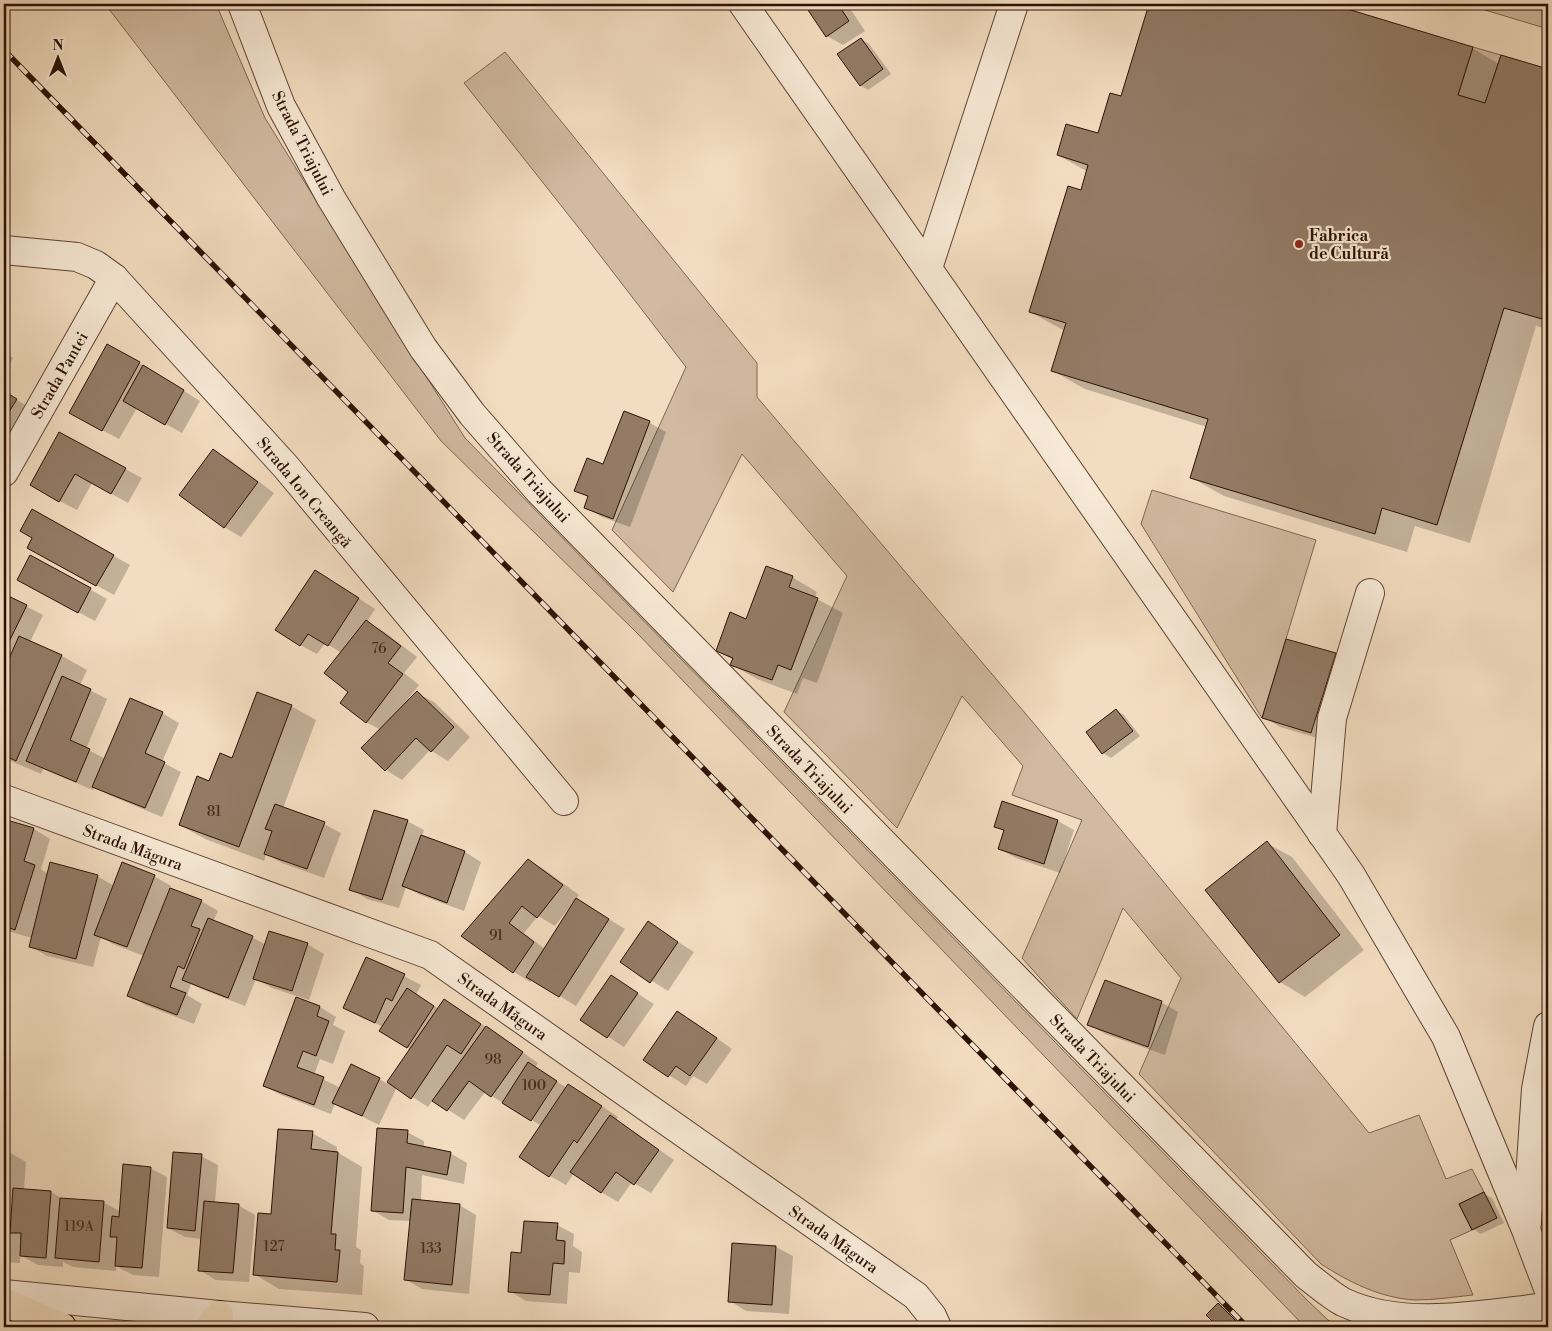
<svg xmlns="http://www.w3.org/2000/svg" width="1552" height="1331" viewBox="0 0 1552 1331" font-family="'Libre Bodoni',serif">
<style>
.green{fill:#d1baa0;stroke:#7e6652}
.shadow{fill:#0003;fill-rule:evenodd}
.building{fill:#937b66;stroke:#2c1105}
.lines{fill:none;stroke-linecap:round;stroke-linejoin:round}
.minor-casing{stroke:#5e4434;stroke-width:30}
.major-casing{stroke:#2c1105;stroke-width:30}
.minor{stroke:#f7e9d6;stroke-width:28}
.major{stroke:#f3ddc0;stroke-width:28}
.rail-casing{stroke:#2c1105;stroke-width:5.5}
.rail{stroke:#f7e9d6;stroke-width:4;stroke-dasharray:11;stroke-linecap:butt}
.poi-dot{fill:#8f2418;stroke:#f7e9d6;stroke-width:2}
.labels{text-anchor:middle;stroke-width:4.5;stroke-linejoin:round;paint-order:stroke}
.number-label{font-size:14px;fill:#462c1d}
.street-label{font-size:16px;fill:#2c1105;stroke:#f7e9d6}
.poi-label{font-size:16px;font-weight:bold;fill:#2c1105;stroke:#f7e9d6;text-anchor:start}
</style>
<rect width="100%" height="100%" fill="#f3ddc0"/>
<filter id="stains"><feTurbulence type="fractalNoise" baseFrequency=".004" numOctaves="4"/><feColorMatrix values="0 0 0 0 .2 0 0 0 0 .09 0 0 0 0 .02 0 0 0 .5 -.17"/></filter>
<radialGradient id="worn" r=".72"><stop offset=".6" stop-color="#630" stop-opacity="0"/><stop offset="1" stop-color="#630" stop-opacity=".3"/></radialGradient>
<!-- green -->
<g class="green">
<path d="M105,4H216L265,118L362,275L465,438L1307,1300L1328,1320L1340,1327H1305L636,632L441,441Z"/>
<path d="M1465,4H1548V29Z"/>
<path d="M1473,47L1501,55L1485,103L1458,95Z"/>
<path d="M505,52L757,363V397L1036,726L1369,1133L1419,1115L1446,1179L1472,1169L1484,1192L1459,1204L1472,1230L1450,1240L1473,1295C1454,1297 1434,1300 1415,1300C1380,1298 1349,1282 1321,1264L1139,1074L1181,978L1123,908L1077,1019L1022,958L1082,820L1012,795L1023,766L962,696L897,828L784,712L847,576L742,454L673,592L612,530L686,367L586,237L464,83Z"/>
<path d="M1152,490L1316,540L1262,718L1141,524Z"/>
</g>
<!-- shadow -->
<g class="shadow">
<path d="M805,4H847L865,31L843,45L827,36Z"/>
<path d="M1150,4H1326L1472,48L1499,64L1501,56L1548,71V329L1536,326L1470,543L1415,526L1407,552L1224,496L1192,478L1207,427L1085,389L1053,371L1065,331L1030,312L1082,191L1088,172L1058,155L1098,135L1121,97Z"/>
<path d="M861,39L869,44L891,74L868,90L860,85Z"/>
<path d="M4,352L13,358L4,378Z"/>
<path d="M139,363L200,401L182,433L137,408L119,439L87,422Z"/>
<path d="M4,392L33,410L4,447Z"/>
<path d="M624,412L650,423L666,432L630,527L602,517L585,507L589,498L576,490L604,466Z"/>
<path d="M60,434L142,478L128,503L92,483L77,510L48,495Z"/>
<path d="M214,451L230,460L274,493L241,537L224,527Z"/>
<path d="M33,511L130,565L114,595L45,557L34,538Z"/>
<path d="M31,556L107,599L95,621L35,589Z"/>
<path d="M792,577L817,592L815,598L843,613L817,683L803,678L797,694L757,679L732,665L733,660L717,651Z"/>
<path d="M332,581L375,609L367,622L383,631L417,657L404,673L419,685L408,699L410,700L417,693L434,702L470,737L448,761L430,750L402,780L386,770L363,748L381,730L366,722L350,692L342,653L325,643L317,654L300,645Z"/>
<path d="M4,595L43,615L30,642L62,656L87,670L80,685L107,699L86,749L106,759L162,713L179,723L162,762L181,772L162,817L111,796L94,787L93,790L43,769L41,774L4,758V673L9,660L4,658Z"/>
<path d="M1335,654L1352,664L1328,741L1280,727L1264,717Z"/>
<path d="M291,706L316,720L283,808L324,824L341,833L324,878L282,863L266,854L264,861L205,839L180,825L210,783Z"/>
<path d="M1116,710L1124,715L1140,736L1111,758L1103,753Z"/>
<path d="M1003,803L1058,821L1074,830L1060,873L1016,858L999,849L1005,832L995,826Z"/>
<path d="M407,821L424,830L422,837L465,852L481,862L464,911L420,895L406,887L399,908L367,899L351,889Z"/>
<path d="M8,822L34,829L50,839L41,869L48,874L97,876L114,886L154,876L171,886L170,889L201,901L218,911L213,922L252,937L266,945L307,944L324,954L309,1000L272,988L256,979L245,1006L201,989L191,984L187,995L202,1004L194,1024L145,1005L129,995L144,956L113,944L101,937L93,967L47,956L30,946L32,938L4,930V836Z"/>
<path d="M1267,843L1292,857L1364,950L1305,997L1280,982Z"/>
<path d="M528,860L545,870L579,895L576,899L625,929L576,1006L532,979L530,982L514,972L463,936ZM572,904L573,905L545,949L524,933L538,916L555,926Z"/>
<path d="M648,923L694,952L668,991L622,962Z"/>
<path d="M404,976L421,985L416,995L439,1009L445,1001L461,1010L538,1063L535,1068L567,1088L585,1095L618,1117L616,1120L674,1160L651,1193L632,1182L618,1202L601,1192L574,1173L566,1185L550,1176L542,1126L485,1092L464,1120L433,1100L428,1107L397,1087L379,1125L335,1103L331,1114L281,1095L264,1086L297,998L320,1007L336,1017L333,1025L345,1031L333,1064L320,1059L314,1075L341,1088L379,1079L388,1084L411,1050L381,1030L383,1027L344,1008Z"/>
<path d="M612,977L654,1004L624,1047L582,1020Z"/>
<path d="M1161,1002L1178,1012L1165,1055L1105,1034L1089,1024Z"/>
<path d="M677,1012L694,1022L732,1049L707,1084L693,1076L686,1086L644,1059Z"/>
<path d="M407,1132L424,1141V1148L450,1153L467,1163L464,1184L422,1175L421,1201L459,1205L476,1215L469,1294L422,1289L405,1279L411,1221L389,1220L372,1210Z"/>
<path d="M312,1133L337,1147V1152L362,1167L356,1247L361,1250L360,1263L364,1266L362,1295L279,1289L254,1274L272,1216Z"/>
<path d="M4,1149L26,1162L24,1190L51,1192L63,1199L103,1202L121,1212L150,1168L167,1177L159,1277L133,1275L116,1266V1271L73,1267L63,1262V1267L38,1265L20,1255V1263L4,1262Z"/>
<path d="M201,1156L218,1165L215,1203L238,1205L255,1215L249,1282L216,1280L199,1270L202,1239L185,1237L168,1228Z"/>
<path d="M1484,1194L1492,1198L1504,1223L1481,1234L1473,1229Z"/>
<path d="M557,1225L574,1234L573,1246L582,1252L580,1273L569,1272L567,1304L526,1301L510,1291L523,1254Z"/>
<path d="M776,1247L793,1256L789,1314L746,1311L730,1301Z"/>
<path d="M1218,1305L1226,1309L1244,1327H1220L1208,1315Z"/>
</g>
<!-- building -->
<g class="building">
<path d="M804,4H838L849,21L826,37Z"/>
<path d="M1149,4H1331L1473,47L1458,95L1485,103L1501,55L1548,69V298L1542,319L1504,308L1437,525L1382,508L1375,534L1190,478L1208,419L1051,371L1066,323L1029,312L1068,186L1081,190L1088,165L1057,155L1066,124L1098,133L1110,93L1121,96Z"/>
<path d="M861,38L883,69L860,86L837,54Z"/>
<path d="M107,344L140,362L102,431L69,413Z"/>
<path d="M143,365L184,390L165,425L123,401Z"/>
<path d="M4,391L17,399L4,420Z"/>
<path d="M624,411L650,421L613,519L584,508L588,496L574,491L587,458L603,464Z"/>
<path d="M59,432L126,468L111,494L75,474L59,502L30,485Z"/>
<path d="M213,449L258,482L224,528L179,495Z"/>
<path d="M32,509L114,555L96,586L27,548L32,538L20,531Z"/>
<path d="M30,555L91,588L78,613L17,580Z"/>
<path d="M766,566L793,576L789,587L818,598L791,670L778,665L772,680L730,665L733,658L716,651L730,612L746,619Z"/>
<path d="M315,570L359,598L328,646L308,634L300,646L275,630Z"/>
<path d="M4,594L27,605L4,652Z"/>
<path d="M366,620L401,646L388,663L403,674L366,723L340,703L348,692L324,673Z"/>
<path d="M19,636L62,655L16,761L4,755V670Z"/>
<path d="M1286,639L1336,653L1311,733L1262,718Z"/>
<path d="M62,676L91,689L70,740L90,749L76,782L26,761Z"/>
<path d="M417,691L454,727L431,752L416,738L385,771L361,748Z"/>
<path d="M257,692L292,705L239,847L179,825L197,776L209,781L220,753L232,758Z"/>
<path d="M130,698L163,712L145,753L165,762L145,808L92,787Z"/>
<path d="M1116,709L1133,731L1102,754L1086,732Z"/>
<path d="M1002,801L1058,820L1044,864L998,849L1004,830L994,827Z"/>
<path d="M275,804L325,822L307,869L264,854L272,831L265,829Z"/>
<path d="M374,810L408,820L382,900L349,890Z"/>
<path d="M7,820L34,828L24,861L35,865L15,930L4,926V832Z"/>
<path d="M421,835L465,851L447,903L402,886Z"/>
<path d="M1267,841L1340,935L1279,983L1205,890Z"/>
<path d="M528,859L563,885L537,918L522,906L509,923L534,942L513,973L461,936Z"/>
<path d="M50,862L98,875L76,959L29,947Z"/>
<path d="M122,862L155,875L127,947L94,935Z"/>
<path d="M170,888L202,900L191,926L200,929L184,969L178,966L170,987L186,993L177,1015L127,996Z"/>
<path d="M576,898L609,919L559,997L526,977Z"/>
<path d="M208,918L253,936L228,998L182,980Z"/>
<path d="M648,921L678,942L650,983L620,962Z"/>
<path d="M269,931L308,943L292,991L253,979Z"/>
<path d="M366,957L405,974L392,1001L386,998L375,1023L343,1008Z"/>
<path d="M611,975L638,993L607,1038L580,1020Z"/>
<path d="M1105,980L1162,1001L1148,1047L1087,1025Z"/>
<path d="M407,988L434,1006L407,1048L379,1031Z"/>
<path d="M296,997L320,1006L317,1016L329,1021L316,1056L303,1051L297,1067L324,1077L314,1105L263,1086Z"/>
<path d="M444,999L481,1024L461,1054L447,1045L411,1099L387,1082Z"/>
<path d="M677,1011L717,1038L690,1076L676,1066L668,1077L643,1060Z"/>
<path d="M486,1026L523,1052L491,1097L469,1081L447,1111L432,1101Z"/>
<path d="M528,1062L557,1081L531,1121L502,1103Z"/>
<path d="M351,1064L380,1078L362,1116L332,1103Z"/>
<path d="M568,1084L602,1106L577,1143L574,1140L549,1177L519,1157Z"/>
<path d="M610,1115L659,1150L634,1185L616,1172L601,1193L570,1172Z"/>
<path d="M377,1128L408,1130L407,1143L451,1152L447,1175L406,1167L403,1213L371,1211Z"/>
<path d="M278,1129L313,1131L311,1149L338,1152L331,1234H336L335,1250H340L337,1282L253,1275L258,1213L271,1214Z"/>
<path d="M173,1152L202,1154L195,1231L167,1228Z"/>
<path d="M123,1164L151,1167L142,1268L115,1266L117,1237H110L112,1216L119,1217Z"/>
<path d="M13,1188L51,1191L46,1258L20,1256L21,1233H10Z"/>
<path d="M1484,1192L1497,1218L1472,1230L1459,1204Z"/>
<path d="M60,1198L104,1201L99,1262L55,1258Z"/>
<path d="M412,1199L460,1204L452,1285L404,1280Z"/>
<path d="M204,1201L239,1204L233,1273L198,1271Z"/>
<path d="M524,1221L558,1223L556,1240L565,1241L564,1264L553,1263L550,1295L508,1292L511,1252L521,1253Z"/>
<path d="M732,1243L776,1246L772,1305L728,1302Z"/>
<path d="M1218,1303L1242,1327H1218L1206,1315Z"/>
</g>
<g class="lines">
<defs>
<g id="minor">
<path d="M242,4L281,106L331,198L423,348L472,414L539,491L1306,1275C1318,1284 1330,1295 1343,1302C1404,1331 1484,1314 1548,1307"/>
<path d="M743,4L1351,875L1446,1037L1526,1230L1548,1288"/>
<path d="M4,250L77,257L96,265L114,278L286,467L564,801"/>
<path d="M928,268L1014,4"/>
<path d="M4,472L114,278"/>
<path d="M4,799L430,955L916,1296L932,1316L937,1327"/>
<path d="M1322,834L1332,718L1370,593"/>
<path d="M1527,1223L1536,1089L1548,1026"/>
<path d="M4,1294L219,1315L365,1327"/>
</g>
<g id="major">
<path d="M4,1302L62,1327"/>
<path d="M210,1327L219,1315"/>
</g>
</defs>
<!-- minor casing -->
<use href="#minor" class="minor-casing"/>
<!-- major casing -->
<use href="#major" class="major-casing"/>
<!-- minor -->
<use href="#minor" class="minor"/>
<!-- major -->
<use href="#major" class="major"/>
<defs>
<path id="rail" d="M4,50L1247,1327"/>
</defs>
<!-- rail casing -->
<use href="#rail" class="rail-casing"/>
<!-- rail -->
<use href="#rail" class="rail"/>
</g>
<!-- markers -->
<circle class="poi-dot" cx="1299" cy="244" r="5"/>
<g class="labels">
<!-- number labels -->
<g class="number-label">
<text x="379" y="653">76</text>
<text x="214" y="816">81</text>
<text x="496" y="940">91</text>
<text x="493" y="1064">98</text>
<text x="534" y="1090">100</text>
<text x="79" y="1231">119A</text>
<text x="274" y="1251">127</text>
<text x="431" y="1253">133</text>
</g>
<!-- street labels -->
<g class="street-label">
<text transform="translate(303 143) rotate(63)" y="6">Strada Triajului</text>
<text transform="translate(59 375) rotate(-60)" y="6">Strada Pantei</text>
<text transform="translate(529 477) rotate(48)" y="6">Strada Triajului</text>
<text transform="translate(305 492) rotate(50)" y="6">Strada Ion Creangă</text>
<text transform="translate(810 769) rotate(46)" y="6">Strada Triajului</text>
<text transform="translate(133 847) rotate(20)" y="6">Strada Măgura</text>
<text transform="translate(503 1006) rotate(35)" y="6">Strada Măgura</text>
<text transform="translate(1093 1058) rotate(46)" y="6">Strada Triajului</text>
<text transform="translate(834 1239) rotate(35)" y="6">Strada Măgura</text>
</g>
<!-- poi labels -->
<g class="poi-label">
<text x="1309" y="241">Fabrica<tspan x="1309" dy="18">de Cultură</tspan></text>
</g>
</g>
<!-- margin -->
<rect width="1552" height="1331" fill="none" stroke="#f3ddc0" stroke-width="20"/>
<rect x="5" y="5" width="1542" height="1321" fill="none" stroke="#2c1105" stroke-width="2.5"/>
<rect x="10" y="10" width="1532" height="1311" fill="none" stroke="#2c1105"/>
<!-- north arrow -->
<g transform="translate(58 58)" stroke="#f7e9d6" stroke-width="4" paint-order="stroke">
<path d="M0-4L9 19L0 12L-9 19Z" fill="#2c1105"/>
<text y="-8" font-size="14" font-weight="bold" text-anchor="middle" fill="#2c1105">N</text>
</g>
<rect width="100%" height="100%" filter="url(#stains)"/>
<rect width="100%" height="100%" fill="url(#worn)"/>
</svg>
